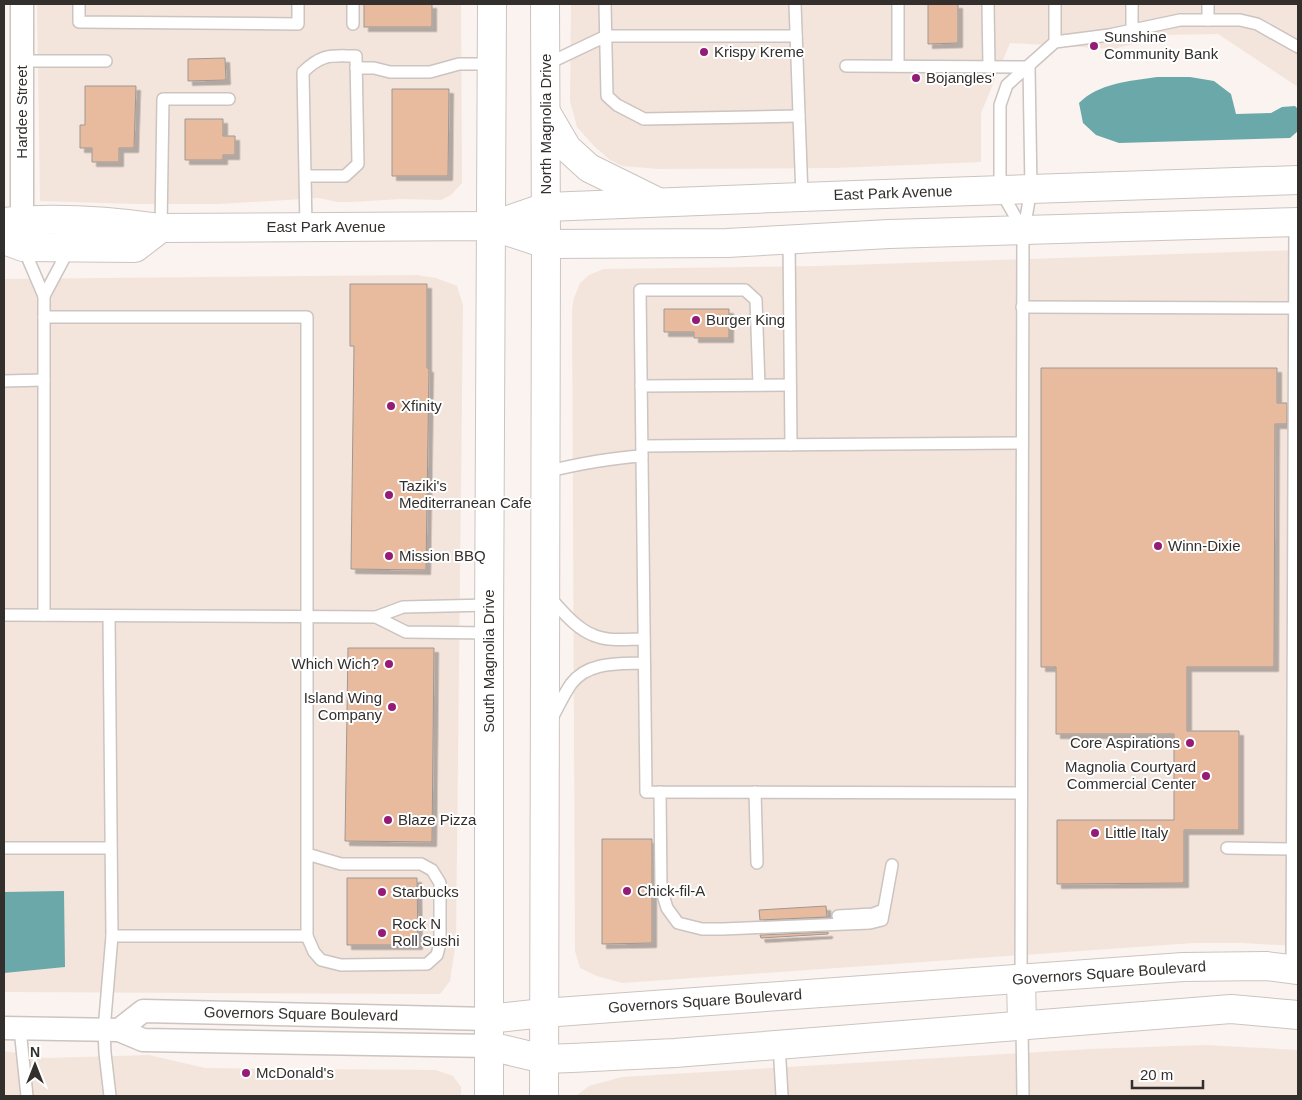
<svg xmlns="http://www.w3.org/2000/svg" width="1302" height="1100" viewBox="0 0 1302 1100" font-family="Arial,sans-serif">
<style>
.built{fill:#f4e5dc}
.water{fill:#6aa8aa}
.building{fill:#e8bb9f;stroke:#9e9793;filter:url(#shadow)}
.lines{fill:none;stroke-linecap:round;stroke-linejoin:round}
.lane-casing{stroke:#cbc4c0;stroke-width:14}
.street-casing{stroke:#cbc4c0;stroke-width:25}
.secondary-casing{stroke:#cbc4c0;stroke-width:30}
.lane{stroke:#fff;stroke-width:11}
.street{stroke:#fff;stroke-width:22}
.secondary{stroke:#fff;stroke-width:28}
.poi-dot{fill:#941b76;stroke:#fff;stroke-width:2}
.labels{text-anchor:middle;stroke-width:4;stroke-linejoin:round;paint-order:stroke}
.poi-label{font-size:15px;fill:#322f2d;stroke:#fff;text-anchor:start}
.street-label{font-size:15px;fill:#322f2d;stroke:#fff}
</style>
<defs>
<filter id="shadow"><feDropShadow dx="4.5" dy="4.5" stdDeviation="0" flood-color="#0004"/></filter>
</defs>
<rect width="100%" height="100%" fill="#fbf3ef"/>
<!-- built -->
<g class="built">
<path d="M37,4H461L462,183L451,195L441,200L403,199L351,202H337L319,198L219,204H137L40,201Z"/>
<path d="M571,4H1298V87L1218,34L1167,35L1114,49L1010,43L981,113V162L836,168L658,169L622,166L610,160L594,146L577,127L570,101Z"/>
<path d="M1298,250V946L1241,943H1194L622,983L597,976L580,968L575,951L572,309L574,298L580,283L589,275L604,269L818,266Z"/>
<path d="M417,275L436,278L457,286L463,305L456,941L450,981L440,994L4,992V279Z"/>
<path d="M1204,1045L1298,1050V1096H576L589,1086L622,1077L1090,1049Z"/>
<path d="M4,1051L46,1058L149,1055L205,1068L436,1070L453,1076L461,1087V1096H4Z"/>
</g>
<!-- water -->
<g class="water">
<path d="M1157,77H1190L1214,81L1231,94L1236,114L1271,113L1282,107L1295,106L1298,109V131L1290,138L1119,143L1096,135L1083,123L1079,103C1099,83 1130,81 1157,77Z"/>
<path d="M64,891L65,967L4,973V892Z"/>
</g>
<!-- building -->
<g class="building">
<rect x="364" y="4" width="68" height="23"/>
<path d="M928,4H958V43L928,44Z"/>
<path d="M225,58L226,80L188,81V59Z"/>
<path d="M85,86H136L134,148H119V162H92V148H80V125H85Z"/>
<path d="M392,89H449L448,176H392Z"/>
<path d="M185,119H223V136H235V155H223V160H185Z"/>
<path d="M350,284H427V368H429L426,570L351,569L354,346H350Z"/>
<path d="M664,309H729V338H694V332H664Z"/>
<path d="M1041,368H1277V403H1287V424H1275L1274,667H1187V731H1239V830H1184V883L1057,884V820H1174V734H1056V667H1041Z"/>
<path d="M348,648H434L432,842L345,841Z"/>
<path d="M602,839H652V943L602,944Z"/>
<path d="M347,878H417L418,945H347Z"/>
<path d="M826,906L827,917L760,920L759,910Z"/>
<path d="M828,932V934L761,938L760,935Z"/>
</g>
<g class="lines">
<defs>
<g id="lane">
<path d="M79,4V22L298,24V4"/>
<path d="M605,4L607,96L617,105L644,119L799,116"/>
<path d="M795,4L802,197"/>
<path d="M898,4V66"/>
<path d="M988,4L989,67"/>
<path d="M1055,4V42"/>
<path d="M1132,4V30"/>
<path d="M1208,20V4"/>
<path d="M353,24V4"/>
<path d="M22,61H106"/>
<path d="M547,64L606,36H796"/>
<path d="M846,66L1029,67"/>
<path d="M356,68H374L390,72H430L459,64H491"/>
<path d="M305,176H345L358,164L356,56C330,56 323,53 303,72L306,227"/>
<path d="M161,228L163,99H229"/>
<path d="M1022,228L1000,190V105L1007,85L1055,42L1109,35L1180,20H1240L1257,24L1298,47"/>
<path d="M789,240L791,445"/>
<path d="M23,247L44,296V615"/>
<path d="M44,296L69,249"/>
<path d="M1022,307L1295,308"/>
<path d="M44,317H307V589C307,611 307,634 307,656V936L314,952L321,960L341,965L427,964L437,955L440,943V883L432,870L421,864H341L307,854"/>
<path d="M4,381L44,380"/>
<path d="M759,385L756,300L745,290H640L646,792L1021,793"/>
<path d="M641,386L790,385"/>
<path d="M642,446L1022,443"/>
<path d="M545,472C578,464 609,458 642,456"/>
<path d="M549,597C562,610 575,628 593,635C609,642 627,639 644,639"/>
<path d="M4,615L376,617L403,607L489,605"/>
<path d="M109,616L112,936L104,1030L105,1053L110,1096"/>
<path d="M376,617L406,632L489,633"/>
<path d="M552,718C558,707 564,694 571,684C588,661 619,664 644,663"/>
<path d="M660,792L661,888L667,908L678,923L702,929H723L870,923L882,920L892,865"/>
<path d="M755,792L757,863"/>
<path d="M4,848H111"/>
<path d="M1227,848L1292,849"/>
<path d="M838,916L873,914L883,910"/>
<path d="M112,936H307"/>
<path d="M1292,970L1295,222"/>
<path d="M1021,979L1023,235L1031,189L1029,67"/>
<path d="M1022,1026L1023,1096"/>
<path d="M20,1029L27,1096"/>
<path d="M779,1044L782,1096"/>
</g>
<g id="street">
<path d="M22,220V4"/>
<path d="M4,1028L119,1030L143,1040L489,1046"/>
<path d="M119,1030L143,1011L489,1019"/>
</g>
<g id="secondary">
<path d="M546,112L567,148L589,168L656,201"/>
<path d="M4,222C54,217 111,221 161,228L491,226L546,244L727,243L889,234L1298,222"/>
<path d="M491,226L546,207L855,195L1298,180"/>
<path d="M4,240L23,247L135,248L161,228"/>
<path d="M1021,979L1022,1025"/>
<path d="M489,1019L543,1013L1183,967L1266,966L1298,970"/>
<path d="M489,1046L544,1059L572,1058L675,1053L1231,1009L1298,1015"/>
<path d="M489,1096V633L492,4"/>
<path d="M544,1096L546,244L545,4"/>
</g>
</defs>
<!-- lane casing -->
<use href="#lane" class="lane-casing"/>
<!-- street casing -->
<use href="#street" class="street-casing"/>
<!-- secondary casing -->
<use href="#secondary" class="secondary-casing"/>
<!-- lane -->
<use href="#lane" class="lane"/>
<!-- street -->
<use href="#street" class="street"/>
<!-- secondary -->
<use href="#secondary" class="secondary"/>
</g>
<!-- markers -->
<g class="poi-dot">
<circle cx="1094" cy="46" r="5"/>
<circle cx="704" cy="52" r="5"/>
<circle cx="916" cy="78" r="5"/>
<circle cx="696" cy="320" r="5"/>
<circle cx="391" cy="406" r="5"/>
<circle cx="389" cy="495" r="5"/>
<circle cx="1158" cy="546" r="5"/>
<circle cx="389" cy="556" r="5"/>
<circle cx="389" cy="664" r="5"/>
<circle cx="392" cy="707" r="5"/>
<circle cx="1190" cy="743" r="5"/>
<circle cx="1206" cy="776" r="5"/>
<circle cx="388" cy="820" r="5"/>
<circle cx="1095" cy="833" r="5"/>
<circle cx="627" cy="891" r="5"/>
<circle cx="382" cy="892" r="5"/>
<circle cx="382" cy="933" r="5"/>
<circle cx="246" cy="1073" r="5"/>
</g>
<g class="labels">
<!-- poi labels -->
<g class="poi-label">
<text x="1104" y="42">Sunshine<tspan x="1104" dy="17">Community Bank</tspan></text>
<text x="714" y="57">Krispy Kreme</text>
<text x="926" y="83">Bojangles'</text>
<text x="706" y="325">Burger King</text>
<text x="401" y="411">Xfinity</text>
<text x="399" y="491">Taziki's<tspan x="399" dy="17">Mediterranean Cafe</tspan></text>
<text x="1168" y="551">Winn-Dixie</text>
<text x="399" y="561">Mission BBQ</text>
<text x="379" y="669" text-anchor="end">Which Wich?</text>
<text x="382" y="703" text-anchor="end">Island Wing<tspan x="382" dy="17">Company</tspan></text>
<text x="1180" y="748" text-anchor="end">Core Aspirations</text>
<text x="1196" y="772" text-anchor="end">Magnolia Courtyard<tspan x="1196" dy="17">Commercial Center</tspan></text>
<text x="398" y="825">Blaze Pizza</text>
<text x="1105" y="838">Little Italy</text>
<text x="637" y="896">Chick-fil-A</text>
<text x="392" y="897">Starbucks</text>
<text x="392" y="929">Rock N<tspan x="392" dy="17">Roll Sushi</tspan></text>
<text x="256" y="1078">McDonald's</text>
</g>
<!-- street labels -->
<g class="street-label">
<text transform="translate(22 112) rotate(-90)" y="5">Hardee Street</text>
<text transform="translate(546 124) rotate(-90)" y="5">North Magnolia Drive</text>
<text transform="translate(893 193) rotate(-2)" y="5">East Park Avenue</text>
<text x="326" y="232">East Park Avenue</text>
<text transform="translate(489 661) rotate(-90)" y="5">South Magnolia Drive</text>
<text transform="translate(1109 973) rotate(-4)" y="5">Governors Square Boulevard</text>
<text transform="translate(705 1001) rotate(-4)" y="5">Governors Square Boulevard</text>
<text transform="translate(301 1014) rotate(1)" y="5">Governors Square Boulevard</text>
</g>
</g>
<!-- border -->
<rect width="1302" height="1100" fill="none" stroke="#322f2d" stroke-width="10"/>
<!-- north arrow -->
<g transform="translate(35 1065)" stroke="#ffffff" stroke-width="4" paint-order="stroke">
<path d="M0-4L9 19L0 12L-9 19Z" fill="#322f2d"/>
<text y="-8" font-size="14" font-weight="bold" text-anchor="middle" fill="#322f2d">N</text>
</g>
<!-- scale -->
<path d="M1132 1080v8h71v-8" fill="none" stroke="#322f2d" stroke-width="2.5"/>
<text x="1140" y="1080" font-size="15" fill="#322f2d" stroke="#ffffff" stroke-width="4" paint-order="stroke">20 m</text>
</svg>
